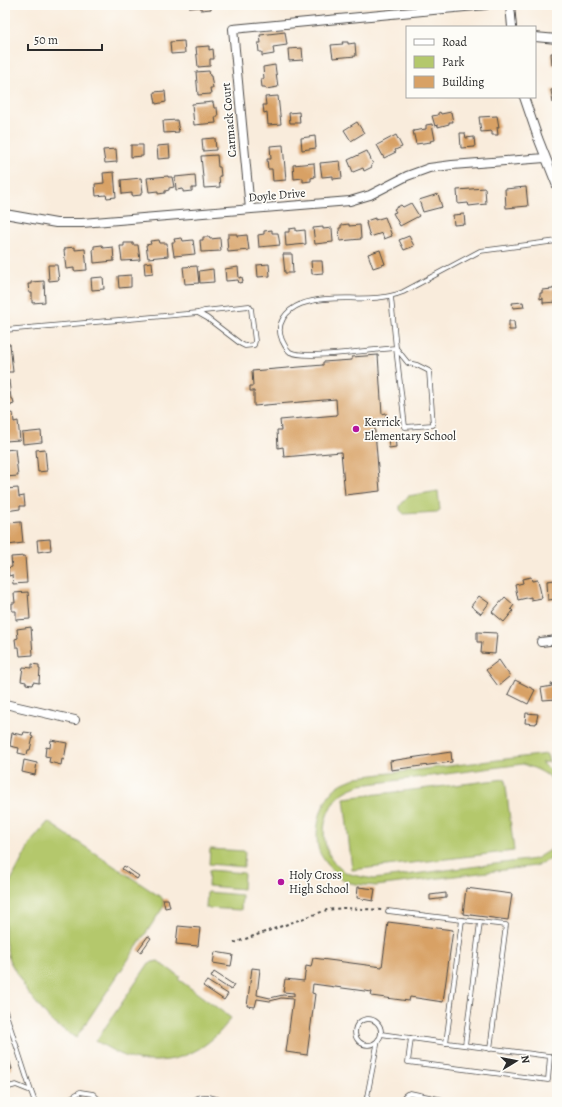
<svg xmlns="http://www.w3.org/2000/svg" width="562" height="1107" viewBox="0 0 562 1107" font-family="Alegreya,serif">
<style>
.green{fill:#b4c86c;stroke:#707a4c}
.building{fill:#d8a165}
.lines{fill:none;stroke-linecap:round;stroke-linejoin:round}
.service-casing{stroke:#4a4846;stroke-width:5.5}
.minor-casing{stroke:#4a4846;stroke-width:10}
.path{stroke:#4a4846;stroke-width:2;stroke-dasharray:3 3;stroke-linecap:butt}
.service{stroke:#fff;stroke-width:4}
.minor{stroke:#fff;stroke-width:8}
.poi-dot{fill:#b5179e;stroke:#fdfcf7;stroke-width:1.5}
.labels{text-anchor:middle;stroke-width:3.5;stroke-linejoin:round;paint-order:stroke}
.street-label{font-size:12px;fill:#2b2b2b;stroke:#fdfcf7}
.poi-label{font-size:12px;fill:#2b2b2b;stroke:#fdfcf7;text-anchor:start}
</style>
<rect width="100%" height="100%" fill="#fdfcf7"/>
<filter id="ink" filterUnits="userSpaceOnUse"><feTurbulence type="fractalNoise" baseFrequency=".025" numOctaves="2"/><feDisplacementMap in="SourceGraphic" scale="8" xChannelSelector="R" yChannelSelector="G"/><feConvolveMatrix kernelMatrix="1 2 1 2 8 2 1 2 1" color-interpolation-filters="sRGB"/></filter>
<filter id="wash" filterUnits="userSpaceOnUse"><feTurbulence type="fractalNoise" baseFrequency=".012" numOctaves="4" result="noise"/><feDisplacementMap in="SourceGraphic" scale="16" xChannelSelector="R" yChannelSelector="G"/><feGaussianBlur stdDeviation="0.9" result="paint"/><feColorMatrix in="noise" values="0 0 0 0 0 0 0 0 0 0 0 0 0 0 0 0 0 1.4 0 .05"/><feComposite in="paint" operator="in"/></filter>
<g filter="url(#wash)">
<rect width="100%" height="100%" fill="#f9ecdc"/>
<!-- green -->
<g class="green">
<path d="M438,491L440,510L437,512L404,514L400,510V506L408,496Z"/>
<path d="M547,754L549,762L541,763L557,774V785C548,773 537,769 523,764L361,785C351,788 342,792 335,801C319,821 320,853 342,870C351,876 364,877 374,879L535,859L553,848L557,842V853L551,859L535,866L376,886C366,885 354,885 345,881C337,877 322,859 319,851C313,831 321,798 338,786C343,782 351,780 357,777Z"/>
<path d="M505,779L514,851L352,870L344,798Z"/>
<path d="M48,822L162,898L164,906L76,1038L51,1021L28,993L9,960L5,940V892L31,842Z"/>
<path d="M210,849L245,851L244,867L209,864Z"/>
<path d="M209,870L244,873L243,889L208,886Z"/>
<path d="M207,892L242,895L241,910L206,908Z"/>
<path d="M158,961L180,977L178,979L231,1018C214,1043 188,1060 157,1061C149,1061 140,1061 133,1059C120,1055 108,1048 96,1041L149,963Z"/>
</g>
<g id="blocks">
<!-- building -->
<g class="building">
<path d="M190,5H211V9L201,10V7L190,8Z"/>
<path d="M285,32L287,45L273,47L274,54L262,56V52H259L258,43H261L260,35Z"/>
<path d="M184,41L185,53L171,54L170,42Z"/>
<path d="M342,42H348V44L355,43L356,56L333,58L331,45L343,44Z"/>
<path d="M209,46V50L213,49L214,59H210V66L198,67L196,47Z"/>
<path d="M302,48L303,60L289,61L288,49Z"/>
<path d="M551,53H557V65H552Z"/>
<path d="M275,65L278,87L266,89L265,87H262L261,79H264L263,67Z"/>
<path d="M209,71L210,76H211L213,88H210L211,94L198,95L196,72Z"/>
<path d="M557,89V102L553,103L551,90Z"/>
<path d="M165,91L166,102L156,104L154,92Z"/>
<path d="M278,96L281,124L268,125L267,112L264,113L263,105H266L265,97Z"/>
<path d="M213,102L214,108H217L218,117H215L216,123L194,125L192,104Z"/>
<path d="M299,112L300,123H290L289,113Z"/>
<path d="M440,112L441,114L451,112L453,122H449V124L438,127V125L435,126L432,116L438,115V113Z"/>
<path d="M497,116L499,127H497L498,135H492V131L481,132L479,117Z"/>
<path d="M177,120L179,132L164,133L163,121Z"/>
<path d="M357,122L364,133L351,141L344,130Z"/>
<path d="M432,124L435,140L430,141L431,142L416,144L413,131L426,129V125Z"/>
<path d="M460,133H465L466,138L474,137L475,147L461,148Z"/>
<path d="M396,135L402,147L395,150L396,152L384,158L377,145Z"/>
<path d="M315,136L316,148L302,150L301,138Z"/>
<path d="M215,138L216,150L203,151L202,139Z"/>
<path d="M131,145H143V156L131,157Z"/>
<path d="M169,145L170,158L158,159L157,146Z"/>
<path d="M283,145L286,180L273,181L272,169H268L267,159H271L270,146Z"/>
<path d="M116,149L117,162L105,163L103,150Z"/>
<path d="M367,151L373,164L371,165L372,167L364,171L363,168L353,172L348,160Z"/>
<path d="M217,155L218,167H220L221,176H219L220,187L204,188L201,156Z"/>
<path d="M340,161L342,178L333,179V176L322,177L320,163Z"/>
<path d="M314,163L315,177L311,178V181L303,182V178L294,179L293,165Z"/>
<path d="M114,172L116,197L107,198L106,195L96,196L95,184L104,183L103,173Z"/>
<path d="M195,175L196,188H192V191L183,192V189L176,190L175,177Z"/>
<path d="M168,176V177H172L174,187L169,188V190L165,191V193L158,194V191L149,192L147,178Z"/>
<path d="M141,178L143,192L141,193V195L132,196V193L122,194L121,180Z"/>
<path d="M526,187L528,206L506,208L505,189Z"/>
<path d="M485,188L486,204L469,206L468,203L458,204L457,190Z"/>
<path d="M438,194L442,207L423,212L419,200Z"/>
<path d="M411,203L419,216L400,226L393,213L396,212L394,209L401,205L403,207Z"/>
<path d="M464,214L465,224L454,225L453,215Z"/>
<path d="M385,217L392,236L384,239L382,233L370,237L366,223H367L366,221L375,218V220Z"/>
<path d="M349,224V226L360,225L361,239L340,241L339,228H341V225Z"/>
<path d="M323,227V229L332,228L333,242L315,244L313,228Z"/>
<path d="M296,228V231L305,230L306,244L286,246L285,232H289V229Z"/>
<path d="M272,230V233H278L280,245L259,247L258,235L264,234V231Z"/>
<path d="M228,234H237V236L247,235L249,250L228,252L227,238H228Z"/>
<path d="M409,236L414,246L404,250L399,240Z"/>
<path d="M203,237H209L210,239L220,238L221,251L201,252L200,240H203Z"/>
<path d="M182,238L183,241L193,240L195,254L174,256L172,242H175L174,239Z"/>
<path d="M159,240L160,243H167L168,256L148,258L146,245L151,244L150,241Z"/>
<path d="M124,243H133V245H138L140,260L122,261L120,246H124Z"/>
<path d="M102,245L103,248L113,247L114,261L94,263L93,249H94V246Z"/>
<path d="M75,247V250L85,249L87,270L74,271V268L66,269L64,250H65V248Z"/>
<path d="M380,250L385,264L373,268L368,254Z"/>
<path d="M283,254H292L293,273H285Z"/>
<path d="M311,261H322L323,273L312,274Z"/>
<path d="M152,262L153,273L145,274L144,263Z"/>
<path d="M269,264L270,276L258,277L257,265Z"/>
<path d="M48,265H57L59,280L49,281Z"/>
<path d="M197,266L199,283L185,284L183,267Z"/>
<path d="M238,267L239,278L242,277L243,282L239,283L238,280L226,281L225,269Z"/>
<path d="M213,269L214,282L200,283L199,271Z"/>
<path d="M131,275V287L119,288L118,276Z"/>
<path d="M103,277L104,289L92,290L91,278Z"/>
<path d="M44,281L45,302L32,303V293H29L28,284H31V282Z"/>
<path d="M553,288H557V302L543,303V298L540,299V293H542V290L553,289Z"/>
<path d="M523,302L524,307L513,308L512,303Z"/>
<path d="M509,321H514L515,330H509Z"/>
<path d="M5,344H10L13,372H5Z"/>
<path d="M378,355L382,414L386,413V419L374,420L380,491L345,495L341,452L284,457L283,447L278,448L277,430H281L280,420L337,415L336,399L254,406V391H250V386H253L252,371L323,365V362L352,360V357Z"/>
<path d="M5,380H9L11,399H13L14,404L11,405V406H5Z"/>
<path d="M13,413L14,422L18,421L20,440L5,441V414Z"/>
<path d="M41,431L42,442L23,444L22,433Z"/>
<path d="M395,436L396,447L389,448L388,437Z"/>
<path d="M15,449L18,476L5,477V450Z"/>
<path d="M45,449L47,471L38,472L36,450Z"/>
<path d="M18,488L19,497L24,496L25,506H20V509L6,511L5,489Z"/>
<path d="M21,522L23,543L8,545V542H6L5,534H8L7,523Z"/>
<path d="M50,539L51,550L38,552L37,540Z"/>
<path d="M25,556L27,583L13,584L12,575L9,576L8,568L12,567L11,557Z"/>
<path d="M531,577L532,581L538,580L542,598L531,600V597L518,600L515,585L523,583L522,579Z"/>
<path d="M555,580V582L557,581V599L548,600L547,581Z"/>
<path d="M28,592L30,619L16,620V611H12V603H15L14,593Z"/>
<path d="M479,596L489,603L481,614L471,606Z"/>
<path d="M505,597L514,605L511,609L513,611L504,622L492,612Z"/>
<path d="M31,627L33,655L20,656L19,647H16L15,639L18,638L17,629Z"/>
<path d="M477,632L497,633L495,654L481,653L482,642H477Z"/>
<path d="M499,660L510,676L498,686L486,670Z"/>
<path d="M32,664L39,665V669H40L39,683L33,682L32,685L26,684V682L21,681L23,667L32,668Z"/>
<path d="M515,680L535,690L528,704L508,694Z"/>
<path d="M557,683V699L543,700L541,688L552,686L551,684Z"/>
<path d="M526,713L538,714L536,724L525,723Z"/>
<path d="M24,732L32,733L31,736L33,737L30,750H28L27,755L18,753L19,748L10,746L12,733L23,735Z"/>
<path d="M51,740L67,743L64,760L62,759L61,765L49,762L50,757L45,756L46,747L50,748Z"/>
<path d="M451,752L452,762L391,770L390,761Z"/>
<path d="M24,760L37,763L35,775L22,772Z"/>
<path d="M124,866L139,876L137,879L122,869Z"/>
<path d="M358,887L375,889L373,901L357,898Z"/>
<path d="M466,888L512,894L508,920L463,914Z"/>
<path d="M446,893V898L430,900V895Z"/>
<path d="M163,899H168L170,907L165,908Z"/>
<path d="M388,922L453,930L443,1002L410,997L409,1001L371,996L372,992L313,984L312,993L315,994L307,1055L286,1052L293,999L281,998L270,1001L257,999L255,1007L247,1006L252,968L260,969L257,995L270,998L283,995L294,996V993L283,992L285,979L304,981L306,966L311,967L313,958L382,967Z"/>
<path d="M178,926L200,928L198,946L176,944Z"/>
<path d="M148,936L151,938L141,952L138,950Z"/>
<path d="M215,952L233,955L231,966L213,963Z"/>
<path d="M214,972L234,985L231,990L211,977Z"/>
<path d="M207,981L228,994L224,1000L203,986Z"/>
<path d="M5,1047L12,1069L5,1071Z"/>
</g>
</g>
</g>
<g filter="url(#ink)">
<use href="#blocks" fill-opacity="0" stroke="#4a4846" stroke-width="1"/>
<g class="lines">
<defs>
<g id="service">
<path d="M391,297L396,348C376,349 305,360 290,352C286,349 284,344 282,340C275,324 286,310 301,304C333,292 371,305 403,292L480,251L557,241"/>
<path d="M249,306L251,309L255,341L254,345L245,346L241,344L207,318L198,313L204,311Z"/>
<path d="M5,330L198,313"/>
<path d="M396,348L408,363L417,365L429,371L433,425L405,427Z"/>
<path d="M388,911L462,920"/>
<path d="M5,1011L31,1091"/>
<circle cx="368" cy="1032" r="13"/>
<path d="M381,1034C437,1042 494,1049 550,1056L548,1080L408,1062L411,1038"/>
<path d="M446,1043L462,920L506,925L490,1049"/>
<path d="M465,1045L480,922"/>
<path d="M5,1088L16,1085L31,1091L35,1102"/>
<path d="M71,1102L72,1097L80,1092L93,1094L101,1102"/>
<path d="M193,1102C201,1092 216,1099 226,1102"/>
<path d="M366,1102L378,1040"/>
<path d="M402,1102C403,1097 405,1094 410,1093L453,1102"/>
</g>
<g id="minor">
<path d="M510,5L512,27"/>
<path d="M535,37L557,39"/>
<path d="M524,97L538,138L557,186"/>
<path d="M250,209L233,29L486,5"/>
<path d="M5,214L56,223H82L350,201L370,195L407,176L429,168L452,165L545,158"/>
<path d="M541,642L557,640"/>
<path d="M5,704L75,720"/>
</g>
</defs>
<!-- service casing -->
<use href="#service" class="service-casing"/>
<!-- minor casing -->
<use href="#minor" class="minor-casing"/>
<!-- path -->
<path class="path" d="M234,943L327,910L343,908L383,910"/>
<!-- service -->
<use href="#service" class="service"/>
<!-- minor -->
<use href="#minor" class="minor"/>
</g>
</g>
<!-- markers -->
<g class="poi-dot">
<circle cx="356" cy="429" r="4"/>
<circle cx="281" cy="882" r="4"/>
</g>
<g class="labels">
<!-- street labels -->
<g class="street-label">
<text transform="translate(229 120) rotate(-95)" y="4">Carmack Court</text>
<text transform="translate(277 195) rotate(-5)" y="4">Doyle Drive</text>
</g>
<!-- poi labels -->
<g class="poi-label">
<text x="364" y="426">Kerrick<tspan x="364" dy="14">Elementary School</tspan></text>
<text x="289" y="879">Holy Cross<tspan x="289" dy="14">High School</tspan></text>
</g>
</g>
<!-- margin -->
<rect width="562" height="1107" fill="none" stroke="#fdfcf7" stroke-width="20"/>
<!-- legend -->
<rect x="406" y="26" width="130" height="72" fill="#fdfcf7" stroke="#a9a8a5"/>
<rect x="414" y="39" width="20" height="6" fill="#ffffff" stroke="#a9a8a5"/>
<text x="442" y="46" font-size="12" fill="#2b2b2b">Road</text>
<rect x="414" y="56" width="20" height="12" fill="#b4c86c" stroke="#a9a8a5"/>
<text x="442" y="66" font-size="12" fill="#2b2b2b">Park</text>
<rect x="414" y="76" width="20" height="12" fill="#d8a165" stroke="#a9a8a5"/>
<text x="442" y="86" font-size="12" fill="#2b2b2b">Building</text>
<!-- north arrow -->
<g transform="translate(516 1061) rotate(80)" stroke="#fdfcf7" stroke-width="3" paint-order="stroke">
<path d="M0-3L7 15L0 10L-7 15Z" fill="#2b2b2b"/>
<text y="-6" font-size="11" font-weight="bold" text-anchor="middle" fill="#2b2b2b">N</text>
</g>
<!-- scale -->
<path d="M28 44v6h74v-6" fill="none" stroke="#2b2b2b" stroke-width="2"/>
<text x="34" y="44" font-size="12" fill="#2b2b2b" stroke="#fdfcf7" stroke-width="3" paint-order="stroke">50 m</text>
</svg>
